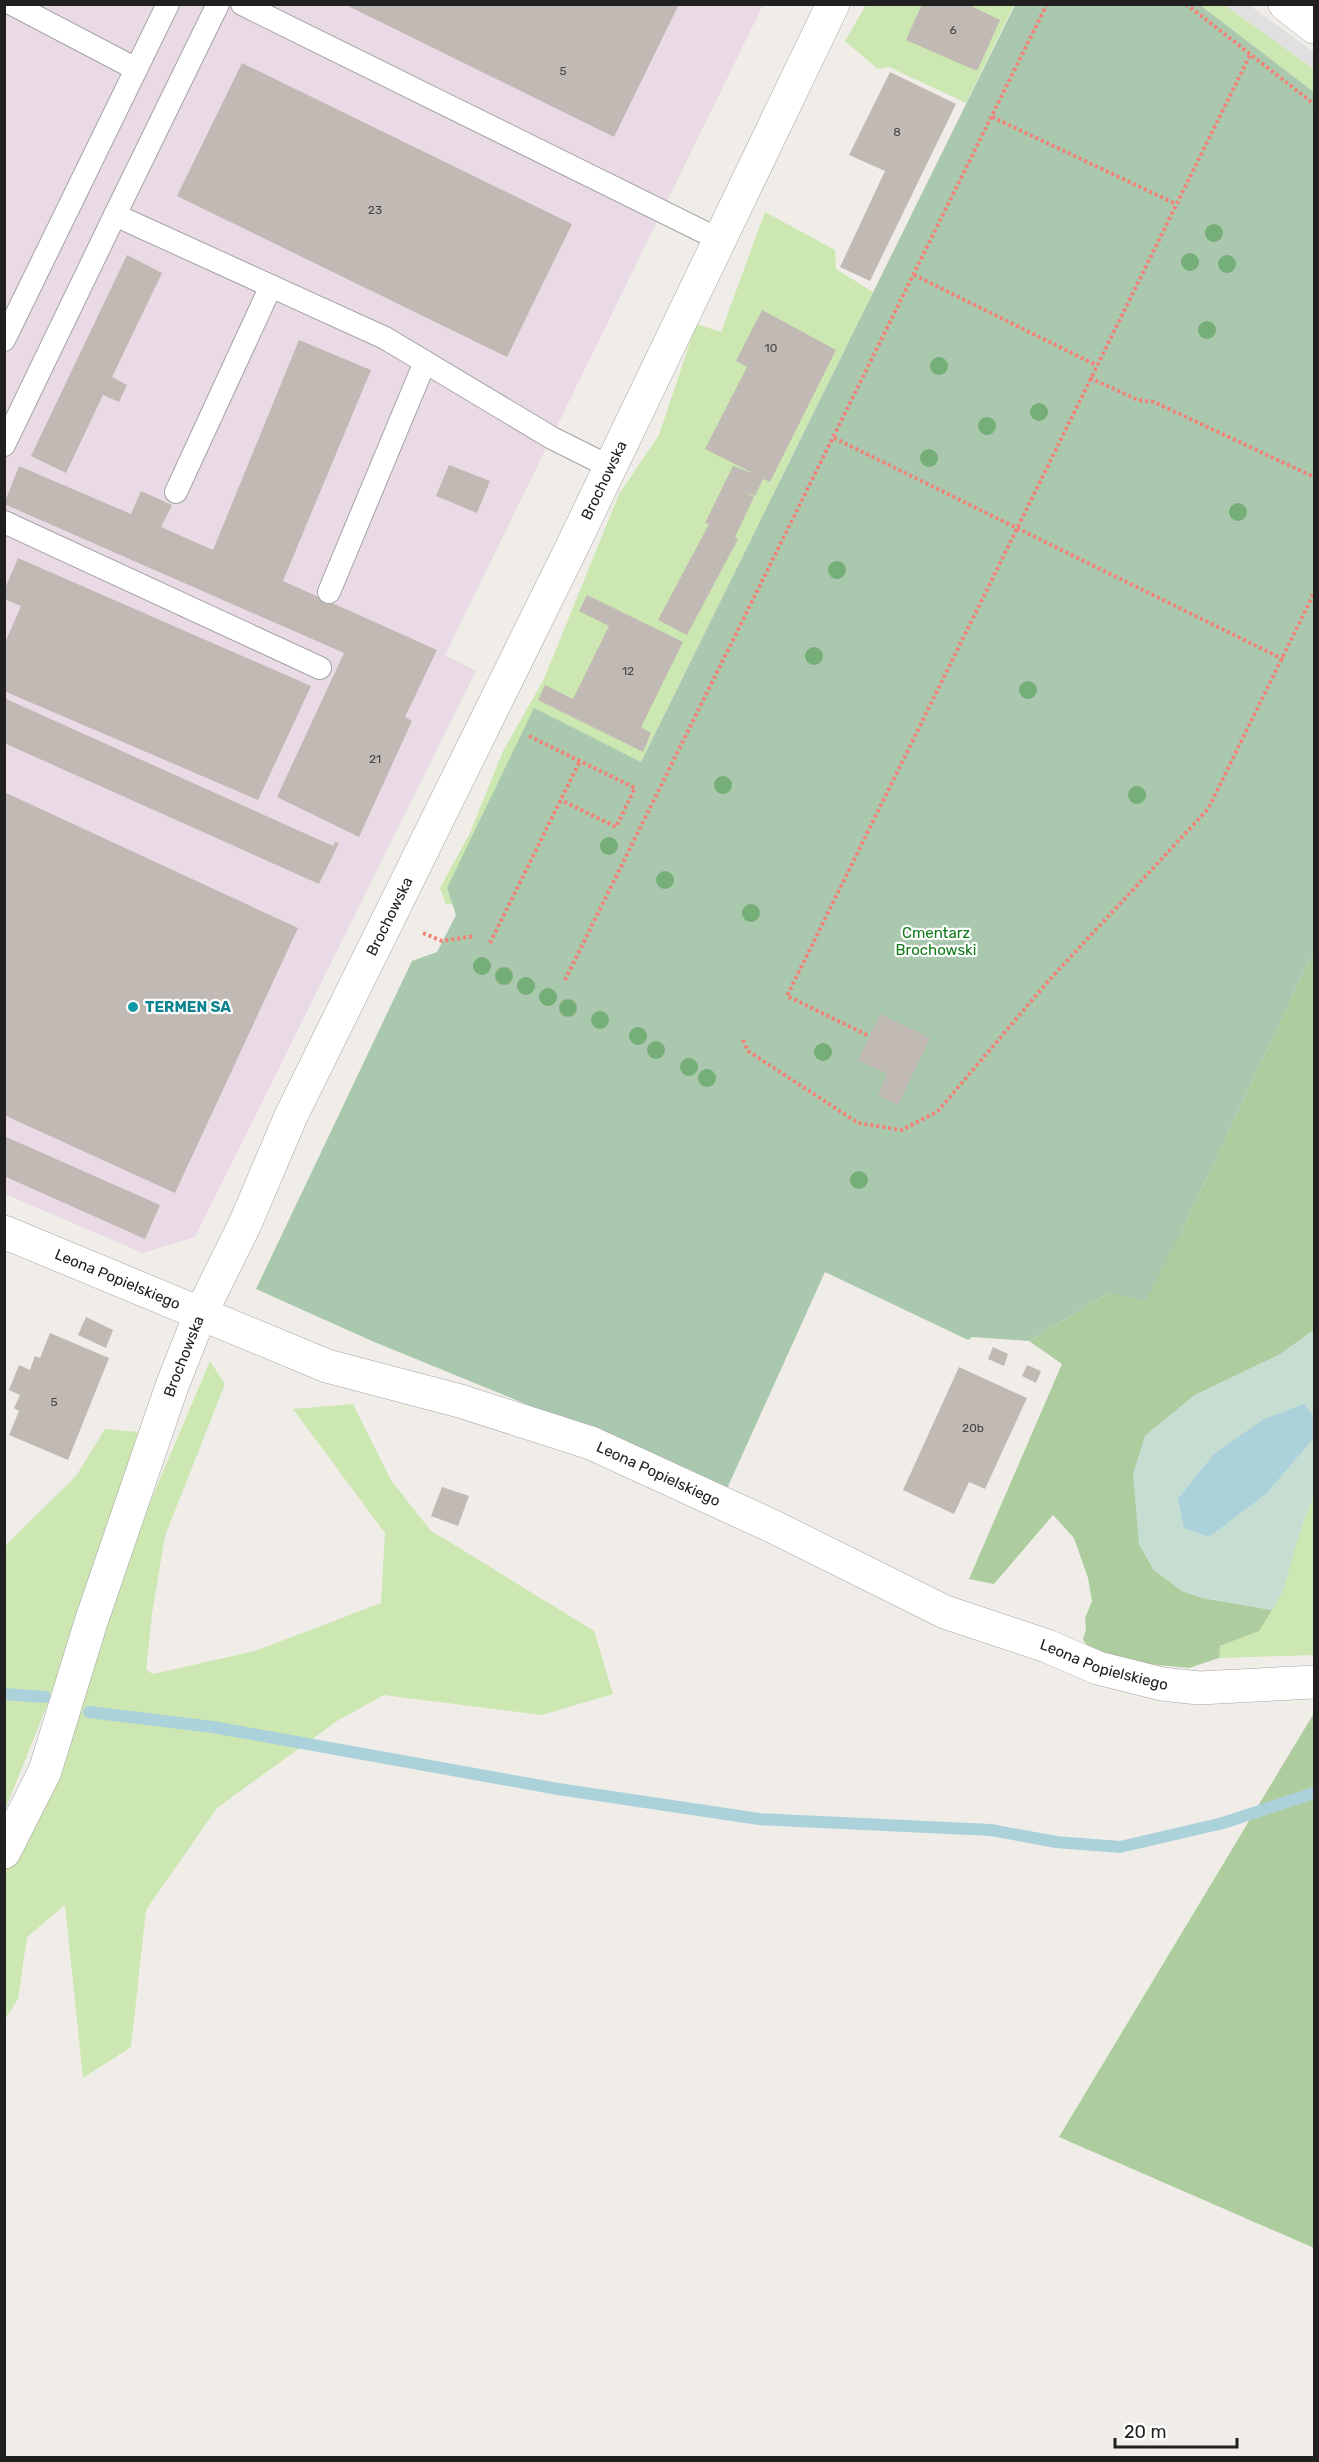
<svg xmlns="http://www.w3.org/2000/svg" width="1319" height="2462" viewBox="0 0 1319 2462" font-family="Rubik,sans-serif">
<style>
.industrial{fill:#e9dae6}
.grass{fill:#cce7b1}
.forest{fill:#adcd9f}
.wetland{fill:#c6ddd2}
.cemetery{fill:#aac8ae}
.parking{fill:#e0e0e0}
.water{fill:#abd1db}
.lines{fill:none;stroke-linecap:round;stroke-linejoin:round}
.stream{stroke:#abd1db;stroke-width:12}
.building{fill:#c1b9b4}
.service-casing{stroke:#a4a4a4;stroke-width:24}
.minor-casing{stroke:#a4a4a4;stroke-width:34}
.path{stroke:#f28277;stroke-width:4;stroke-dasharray:3 3;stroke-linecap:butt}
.service{stroke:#fff;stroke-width:22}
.minor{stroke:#fff;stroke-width:33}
.tree{fill:#76ae77}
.culture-dot{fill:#0f9aa8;stroke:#fff;stroke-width:2}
.labels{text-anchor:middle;stroke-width:4.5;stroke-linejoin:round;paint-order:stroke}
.number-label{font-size:12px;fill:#484645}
.street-label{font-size:15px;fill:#202020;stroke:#fff}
.park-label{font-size:15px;fill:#137a1a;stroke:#fff}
.culture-label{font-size:15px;font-weight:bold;fill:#0d838f;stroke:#fff;text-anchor:start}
</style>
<rect width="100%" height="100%" fill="#f0ede8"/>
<!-- industrial -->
<path class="industrial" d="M4,5H763L445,655L476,671L195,1237L143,1253L5,1194Z"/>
<!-- grass -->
<g class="grass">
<path d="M866,5H1014L966,103L889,67L878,69L845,41Z"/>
<path d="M1200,5H1225L1314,69V92Z"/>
<path d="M765,212L835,250L836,269L873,292L641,762L447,888L453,904H446L440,888L470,833L503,751L544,679L619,494L659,435L696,324L721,332Z"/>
<path d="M210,1361L225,1384L165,1536L152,1614L146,1670L153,1674L255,1651L381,1603L385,1533L293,1409L353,1404L391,1480L430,1530L594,1631L613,1694L542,1715L384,1695L337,1721L217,1808L146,1910L131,2047L83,2078L65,1905L27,1937L18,1999L5,2019V1871L22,1851L134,1540Z"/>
<path d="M105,1429L138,1432L68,1653L5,1810V1546L76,1476Z"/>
<path d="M1314,1494V1655L1219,1658V1647L1258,1631L1272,1610Z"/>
</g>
<!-- forest -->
<g class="forest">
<path d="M1314,953V1330L1279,1355L1195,1395L1145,1436L1139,1544L1154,1570L1182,1591L1203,1598L1272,1610L1259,1631L1220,1646L1219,1658L1189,1668L1128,1662L1088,1648L1083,1639L1086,1630L1085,1618L1092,1601L1088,1578L1074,1538L1053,1515L994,1584L969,1579L1062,1364L1029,1341L1109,1293L1180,1235L1306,967Z"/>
<path d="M1314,1713V2248L1059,2137Z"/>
</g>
<!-- wetland -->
<path class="wetland" d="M1314,1330V1416L1304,1405L1267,1493L1314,1438V1494L1301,1529L1282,1593L1272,1610L1203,1598L1182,1591L1154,1570L1139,1544L1133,1474L1145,1436L1195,1395L1279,1355Z"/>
<!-- cemetery -->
<path class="cemetery" d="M1015,5H1200L1314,92V953L1306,967L1180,1235L1146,1301L1109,1293L1029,1341L972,1337L968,1340L825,1272L725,1493L550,1414L372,1341L256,1289L412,961L437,952L456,915L447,888L534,708L641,762Z"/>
<!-- parking -->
<path class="parking" d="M1225,5H1249L1314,52V69Z"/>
<!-- water -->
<path class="water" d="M1304,1404L1314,1416V1438L1267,1493L1209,1537L1184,1528L1178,1499L1214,1454L1264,1419Z"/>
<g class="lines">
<!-- stream -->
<g class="stream">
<path d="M4,1694L45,1697"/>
<path d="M89,1712L213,1727L558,1789L759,1819L991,1830L1056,1842L1120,1847L1223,1823L1314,1793"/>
</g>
</g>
<!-- building -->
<g class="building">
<path d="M344,4H679L614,137Z"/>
<path d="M922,4H967L1000,20L977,71L906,40Z"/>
<path d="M242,63L572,224L507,357L177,196Z"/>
<path d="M890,72L956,104L870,281L840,267L885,171L849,155Z"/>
<path d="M127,255L162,273L112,377L127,385L119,402L103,395L66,473L31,456Z"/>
<path d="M762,310L836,350L770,482L763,479L755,496L744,492L754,497L735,537L738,539L687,635L658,620L709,524L705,523L733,466L755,474L705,449L747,367L736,361Z"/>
<path d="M299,340L371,370L283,581L437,650L405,717L412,721L359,837L277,797L344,653L4,504L19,466L131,514L141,491L172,505L161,527L213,550Z"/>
<path d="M449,465L490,481L477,513L436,496Z"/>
<path d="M18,558L311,686L258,800L4,691V645L21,606L4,599V591Z"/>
<path d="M587,595L683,642L641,727L651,733L643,752L538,700L545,685L573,699L609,626L579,611Z"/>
<path d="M4,698L333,846L335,842L339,843L319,884L4,743Z"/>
<path d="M4,792L298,928L175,1193L4,1115Z"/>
<path d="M880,1014L930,1038L898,1105L878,1095L887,1074L858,1060Z"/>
<path d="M4,1136L160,1205L145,1239L4,1176Z"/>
<path d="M86,1317L113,1330L106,1348L78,1335Z"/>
<path d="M50,1333L109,1358L68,1460L9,1435L19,1411L14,1408L20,1395L9,1390L19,1365L30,1370L35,1356L40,1358Z"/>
<path d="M993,1347L1008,1354L1004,1366L988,1359Z"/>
<path d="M1027,1365L1041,1371L1036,1383L1022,1376Z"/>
<path d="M959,1367L1027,1398L985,1489L969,1482L954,1514L903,1490Z"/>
<path d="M442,1487L469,1496L458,1526L431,1516Z"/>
</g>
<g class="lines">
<defs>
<g id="service">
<path d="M12,4L136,69"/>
<path d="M218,4L115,215L385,338L552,438L610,467"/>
<path d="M242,4L720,240"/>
<path d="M4,340L168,4"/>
<path d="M4,445L115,215"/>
<path d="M176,492L271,286"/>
<path d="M4,522L320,668"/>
<path d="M329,592L425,362"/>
</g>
<g id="minor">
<path d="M1285,4L1314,27"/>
<path id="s1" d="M4,1232L327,1366L460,1401L591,1443L774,1527L945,1612L1047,1646L1098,1668L1162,1684L1199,1688L1314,1682"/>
<path id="s2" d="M4,1852L45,1771L91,1622L172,1386L200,1315L245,1224L291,1116L570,551L833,4"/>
</g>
</defs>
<!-- service casing -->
<use href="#service" class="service-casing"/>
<!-- minor casing -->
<use href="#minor" class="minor-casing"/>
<!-- path -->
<g class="path">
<path d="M1186,4L1314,104"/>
<path d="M992,117L1176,204"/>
<path d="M914,275L1096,365"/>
<path d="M1090,378L1138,400L1154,402L1314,477"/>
<path d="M834,438L1283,659"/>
<path d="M529,736L635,788L616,827L561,800"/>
<path d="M423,933L442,941L475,936"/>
<path d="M490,943L580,761"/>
<path d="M565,980L1047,4"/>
<path d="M867,1035L787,996L1250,55"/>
<path d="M743,1040L748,1051L858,1123L902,1130L938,1111L1051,978L1208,809L1314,593"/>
</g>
<!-- service -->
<use href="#service" class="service"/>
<!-- minor -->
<use href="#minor" class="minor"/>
</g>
<!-- trees -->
<g class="tree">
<circle cx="1214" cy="233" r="9"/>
<circle cx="1190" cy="262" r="9"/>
<circle cx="1227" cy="264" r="9"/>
<circle cx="1207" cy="330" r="9"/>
<circle cx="939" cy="366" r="9"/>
<circle cx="1039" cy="412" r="9"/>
<circle cx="987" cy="426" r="9"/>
<circle cx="929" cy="458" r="9"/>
<circle cx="1238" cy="512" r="9"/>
<circle cx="837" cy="570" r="9"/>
<circle cx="814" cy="656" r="9"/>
<circle cx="1028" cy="690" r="9"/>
<circle cx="723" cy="785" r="9"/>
<circle cx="1137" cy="795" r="9"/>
<circle cx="609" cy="846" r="9"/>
<circle cx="665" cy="880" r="9"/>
<circle cx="751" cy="913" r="9"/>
<circle cx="482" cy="966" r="9"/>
<circle cx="504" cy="976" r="9"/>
<circle cx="526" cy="986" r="9"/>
<circle cx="548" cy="997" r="9"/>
<circle cx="568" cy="1008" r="9"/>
<circle cx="600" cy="1020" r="9"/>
<circle cx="638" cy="1036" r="9"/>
<circle cx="656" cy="1050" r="9"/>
<circle cx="823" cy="1052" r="9"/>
<circle cx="689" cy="1067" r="9"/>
<circle cx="707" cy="1078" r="9"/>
<circle cx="859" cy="1180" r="9"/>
</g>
<!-- markers -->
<circle class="culture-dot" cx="133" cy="1007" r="6"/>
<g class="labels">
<!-- number labels -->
<g class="number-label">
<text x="953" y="34">6</text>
<text x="563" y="75">5</text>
<text x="897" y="136">8</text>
<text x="375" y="214">23</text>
<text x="771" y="352">10</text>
<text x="628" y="675">12</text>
<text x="375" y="763">21</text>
<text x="54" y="1406">5</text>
<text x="973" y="1432">20b</text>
</g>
<!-- street labels -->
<g class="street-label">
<text dy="5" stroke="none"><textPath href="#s2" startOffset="1500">Brochowska</textPath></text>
<text dy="5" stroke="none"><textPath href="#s2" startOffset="1014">Brochowska</textPath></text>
<text dy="5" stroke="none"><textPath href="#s1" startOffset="123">Leona Popielskiego</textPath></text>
<text dy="5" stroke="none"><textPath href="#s2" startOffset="528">Brochowska</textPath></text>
<text dy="5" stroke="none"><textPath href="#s1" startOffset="699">Leona Popielskiego</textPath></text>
<text dy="5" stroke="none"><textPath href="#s1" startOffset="1185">Leona Popielskiego</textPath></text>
</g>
<!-- park labels -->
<g class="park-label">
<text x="936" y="938">Cmentarz<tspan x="936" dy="17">Brochowski</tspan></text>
</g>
<!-- culture labels -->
<g class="culture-label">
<text x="145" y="1012">TERMEN SA</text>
</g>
</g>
<!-- border -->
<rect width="1319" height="2462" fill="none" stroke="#202020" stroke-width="12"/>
<!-- scale -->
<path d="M1115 2438v9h122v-9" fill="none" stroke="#202020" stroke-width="3"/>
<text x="1124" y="2438" font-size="18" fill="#202020" stroke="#ffffff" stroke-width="4.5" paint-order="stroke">20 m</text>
</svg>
